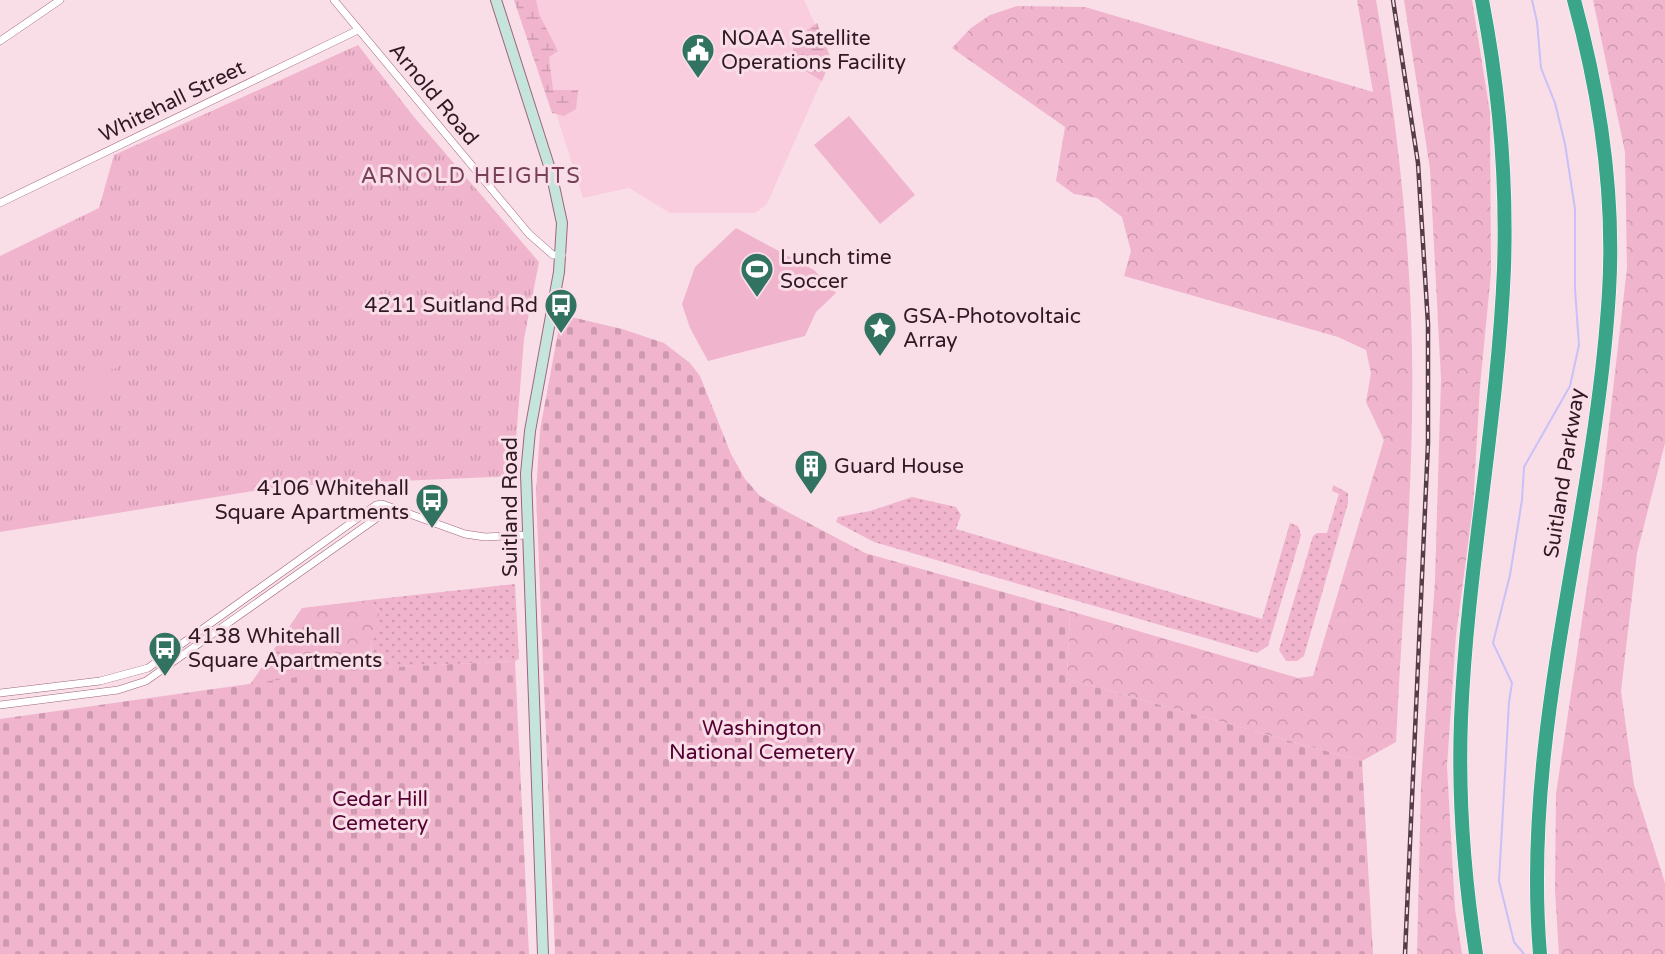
<svg xmlns="http://www.w3.org/2000/svg" width="1665" height="954" viewBox="0 0 1665 954" font-family="'Varela Round',sans-serif">
<style>
.built{fill:#f9ccde}
.grass{fill:url(#grass-dots)}
.forest{fill:url(#forest-crowns)}
.wetland{fill:url(#wetland-marsh)}
.cemetery{fill:url(#cemetery-stones)}
.park{fill:url(#park-tufts)}
.pitch{fill:#f0b4cd}
.lines{fill:none;stroke-linecap:round;stroke-linejoin:round}
.stream{stroke:#c9c0f7;stroke-width:2}
.street-casing{stroke:#9f647e;stroke-width:8}
.secondary-casing{stroke:#9f647e;stroke-width:12}
.highway-casing{stroke:#fff;stroke-width:15}
.street{stroke:#fff;stroke-width:7}
.secondary{stroke:#c4e4dc;stroke-width:10}
.highway{stroke:#3ba589;stroke-width:14}
.rail-casing{stroke:#553d47;stroke-width:4.5}
.rail{stroke:#f9dee8;stroke-width:2;stroke-dasharray:7;stroke-linecap:butt}
.labels{text-anchor:middle;stroke-width:6;stroke-linejoin:round;paint-order:stroke}
.poi-label{font-size:21px;fill:#311924;stroke:#f9dee8;text-anchor:start}
.street-label{font-size:21px;fill:#311924;stroke:#f9dee8}
.park-label{font-size:21px;fill:#550032;stroke:#f9dee8}
.neighbourhood-label{font-size:22px;letter-spacing:1.5px;fill:#773f58;stroke:#f9dee8}
</style>
<defs>
<pattern id="grass-dots" width="8" height="8" patternUnits="userSpaceOnUse" patternTransform="scale(1.5)"><rect width="8" height="8" fill="#f0b4cd"/><path d="M2 2h.1M6 6h.1" fill="none" stroke="#ce9ab0" stroke-width="1.8" stroke-linecap="round"/></pattern>
<pattern id="forest-crowns" width="20" height="18" patternUnits="userSpaceOnUse" patternTransform="scale(1.5)"><rect width="20" height="18" fill="#f0b4cd"/><path d="M2 6a3 3 0 1 1 6 0M12 15a3 3 0 1 1 6 0" fill="none" stroke="#ce9ab0"/></pattern>
<pattern id="wetland-marsh" width="20" height="14" patternUnits="userSpaceOnUse" patternTransform="scale(1.5)"><rect width="20" height="14" fill="#f0b4cd"/><path d="M1 5h8M5 5V1M11 12h8M15 12V8" fill="none" stroke="#ce9ab0"/></pattern>
<pattern id="cemetery-stones" width="16" height="16" patternUnits="userSpaceOnUse" patternTransform="scale(1.5)"><rect width="16" height="16" fill="#f0b4cd"/><path d="M2 7V4a2 2 0 0 1 4 0v3zM10 15v-3a2 2 0 0 1 4 0v3z" fill="#ce9ab0"/></pattern>
<pattern id="park-tufts" width="24" height="20" patternUnits="userSpaceOnUse" patternTransform="scale(1.5)"><rect width="24" height="20" fill="#f0b4cd"/><path d="M3 7l-1-3M5 7V3M7 7l1-3M15 17l-1-3M17 17v-4M19 17l1-3" fill="none" stroke="#ce9ab0"/></pattern>
</defs>
<rect width="100%" height="100%" fill="#f9dee8"/>
<!-- built -->
<path class="built" d="M520,0H804L831,59L767,204L755,213H670L629,188L583,198Z"/>
<!-- grass -->
<g class="grass">
<path d="M1333,485L1348,493V503L1304,656L1297,661H1286L1279,650L1313,536L1317,533H1327L1339,494L1332,491Z"/>
<path d="M912,497L956,507L961,515L956,529L1262,619L1290,523L1298,526L1301,535L1268,646L1257,653L874,542L836,522L838,517L870,511Z"/>
<path d="M515,584L519,659L515,661L379,668C365,649 373,634 379,612L369,600Z"/>
</g>
<!-- forest -->
<g class="forest">
<path d="M1357,0H1376C1393,97 1405,194 1410,293C1418,442 1403,593 1396,742L1362,761L1067,679L1070,611L1298,678L1313,676L1384,440L1366,402L1371,373L1366,350L1338,337L1124,276L1131,251L1122,217L1097,198L1074,194L1056,181L1065,127L952,48L971,28L990,15L1017,6L1085,7L1373,92Z"/>
<path d="M1404,0H1472L1490,113L1491,273L1480,386L1473,506L1456,635L1447,766L1455,909L1462,954H1417L1421,785L1435,580L1441,379L1430,169Z"/>
<path d="M1593,0H1665V443L1637,553L1621,691L1634,785L1665,883V954H1559L1555,891L1556,794L1602,486L1627,268L1625,152Z"/>
<path d="M369,600L379,612C378,637 361,644 379,668L249,686L302,608Z"/>
</g>
<!-- wetland -->
<g class="wetland">
<path d="M514,0H536L539,14L558,51L549,57L553,90H578L576,109L564,116L552,113Z"/>
<path d="M817,23L831,59L822,81L793,64C791,39 799,36 817,23Z"/>
</g>
<!-- cemetery -->
<g class="cemetery">
<path d="M567,316L622,329L664,343L690,363L700,376L731,454L745,479L760,496L784,510L865,553L1070,611L1067,679L1362,761L1373,954H555L536,493L540,430L560,322Z"/>
<path d="M515,661L529,954H0V719L356,669Z"/>
</g>
<!-- park -->
<path class="park" d="M358,45L414,117L539,262L524,339L513,476L284,486L0,532V256L99,208L114,155Z"/>
<!-- pitch -->
<g class="pitch">
<path d="M849,116L915,195L880,224L814,145Z"/>
<path d="M736,228L814,270L836,293L816,312L805,336L708,361L690,328L682,304L695,267Z"/>
<path d="M115,354L118,368L86,373L84,359Z"/>
<path d="M119,373L121,387L90,392L87,378Z"/>
</g>
<g class="lines">
<!-- stream -->
<path class="stream" d="M1524,954L1514,942L1499,881L1509,702L1512,683L1493,643L1510,575L1522,500L1524,467L1570,386L1579,345L1575,289V209L1565,144L1555,103L1541,68L1537,22L1532,0"/>
<defs>
<g id="street">
<path d="M334,0L529,234L553,255H562"/>
<path d="M0,41L60,0"/>
<path d="M0,203L358,30"/>
<path d="M0,693L100,681L148,668L376,505L382,504L465,534L485,537L527,535"/>
<path d="M0,705L118,690L146,681L391,508"/>
</g>
<path id="secondary" d="M496,0L551,172L562,223L559,272L530,431L526,474L543,954"/>
<g id="highway">
<path d="M1476,954C1464,876 1458,798 1461,719C1467,568 1498,419 1504,268C1507,178 1499,88 1482,0"/>
<path d="M1540,954C1521,730 1596,514 1609,292C1615,193 1600,95 1574,0"/>
</g>
</defs>
<!-- street casing -->
<use href="#street" class="street-casing"/>
<!-- secondary casing -->
<use href="#secondary" class="secondary-casing"/>
<!-- highway casing -->
<use href="#highway" class="highway-casing"/>
<!-- street -->
<use href="#street" class="street"/>
<!-- secondary -->
<use href="#secondary" class="secondary"/>
<!-- highway -->
<use href="#highway" class="highway"/>
<defs>
<path id="rail" d="M1393,0L1418,163L1428,324V443L1405,954"/>
</defs>
<!-- rail casing -->
<use href="#rail" class="rail-casing"/>
<!-- rail -->
<use href="#rail" class="rail"/>
</g>
<!-- icons -->
<defs>
<symbol id="civic-pin" viewBox="-11 -11 22 30"><path d="M0 17L-7.5 6A9.5 9.5 0 1 1 7.5 6Z" fill="#327260" stroke="#f9dee8"/><path d="M-.6-6.5H3V-4.5H.6V-3L4-1V1h2V6H-6V1h2V-1L-.6-3ZM-1.2 2.5V6h2.4V2.5Z" fill="#fff"/></symbol>
<symbol id="stadium-pin" viewBox="-11 -11 22 30"><path d="M0 17L-7.5 6A9.5 9.5 0 1 1 7.5 6Z" fill="#327260" stroke="#f9dee8"/><path d="M0-5a6.5 5 0 1 0 0 10a6.5 5 0 1 0 0-10ZM-3.5-1.8h7v3.6h-7Z" fill="#fff"/></symbol>
<symbol id="bus-pin" viewBox="-11 -11 22 30"><path d="M0 17L-7.5 6A9.5 9.5 0 1 1 7.5 6Z" fill="#327260" stroke="#f9dee8"/><path d="M-5-6H5V4H4V6H2V4H-2V6H-4V4H-5ZM-3.5-4V0h7V-4ZM-3.5 1.2v1.5H-2V1.2ZM2 1.2v1.5H3.5V1.2Z" fill="#fff"/></symbol>
<symbol id="sight-pin" viewBox="-11 -11 22 30"><path d="M0 17L-7.5 6A9.5 9.5 0 1 1 7.5 6Z" fill="#327260" stroke="#f9dee8"/><path d="M0-6L1.8-2.2L6-1.7L2.9 1.2L3.7 5.4L0 3.3L-3.7 5.4L-2.9 1.2L-6-1.7L-1.8-2.2Z" fill="#fff"/></symbol>
<symbol id="building-pin" viewBox="-11 -11 22 30"><path d="M0 17L-7.5 6A9.5 9.5 0 1 1 7.5 6Z" fill="#327260" stroke="#f9dee8"/><path d="M-4-6H4V6H1V3H-1V6H-4ZM-2.5-4.3h1.7v1.8h-1.7ZM.8-4.3h1.7v1.8H.8ZM-2.5-1h1.7V.8h-1.7ZM.8-1h1.7V.8H.8Z" fill="#fff"/></symbol>
</defs>
<g fill-rule="evenodd">
<use href="#civic-pin" x="679" y="31" width="38" height="52"/>
<use href="#stadium-pin" x="738" y="250" width="38" height="52"/>
<use href="#bus-pin" x="542" y="286" width="38" height="52"/>
<use href="#sight-pin" x="861" y="309" width="38" height="52"/>
<use href="#building-pin" x="792" y="447" width="38" height="52"/>
<use href="#bus-pin" x="413" y="481" width="38" height="52"/>
<use href="#bus-pin" x="146" y="629" width="38" height="52"/>
</g>
<g class="labels">
<!-- poi labels -->
<g class="poi-label">
<text x="721" y="45">NOAA Satellite<tspan x="721" dy="24">Operations Facility</tspan></text>
<text x="780" y="264">Lunch time<tspan x="780" dy="24">Soccer</tspan></text>
<text x="538" y="312" text-anchor="end">4211 Suitland Rd</text>
<text x="903" y="323">GSA-Photovoltaic<tspan x="903" dy="24">Array</tspan></text>
<text x="834" y="473">Guard House</text>
<text x="409" y="495" text-anchor="end">4106 Whitehall<tspan x="409" dy="24">Square Apartments</tspan></text>
<text x="188" y="643">4138 Whitehall<tspan x="188" dy="24">Square Apartments</tspan></text>
</g>
<!-- street labels -->
<g class="street-label">
<text transform="translate(434 94) rotate(50)" y="7">Arnold Road</text>
<text transform="translate(172 101) rotate(-26)" y="7">Whitehall Street</text>
<text transform="translate(1564 473) rotate(-81)" y="7">Suitland Parkway</text>
<text transform="translate(510 507) rotate(-90)" y="7">Suitland Road</text>
</g>
<!-- park labels -->
<g class="park-label">
<text x="762" y="735">Washington<tspan x="762" dy="24">National Cemetery</tspan></text>
<text x="380" y="806">Cedar Hill<tspan x="380" dy="24">Cemetery</tspan></text>
</g>
<!-- neighbourhood labels -->
<g class="neighbourhood-label">
<text x="471" y="183">ARNOLD HEIGHTS</text>
</g>
</g>
</svg>
